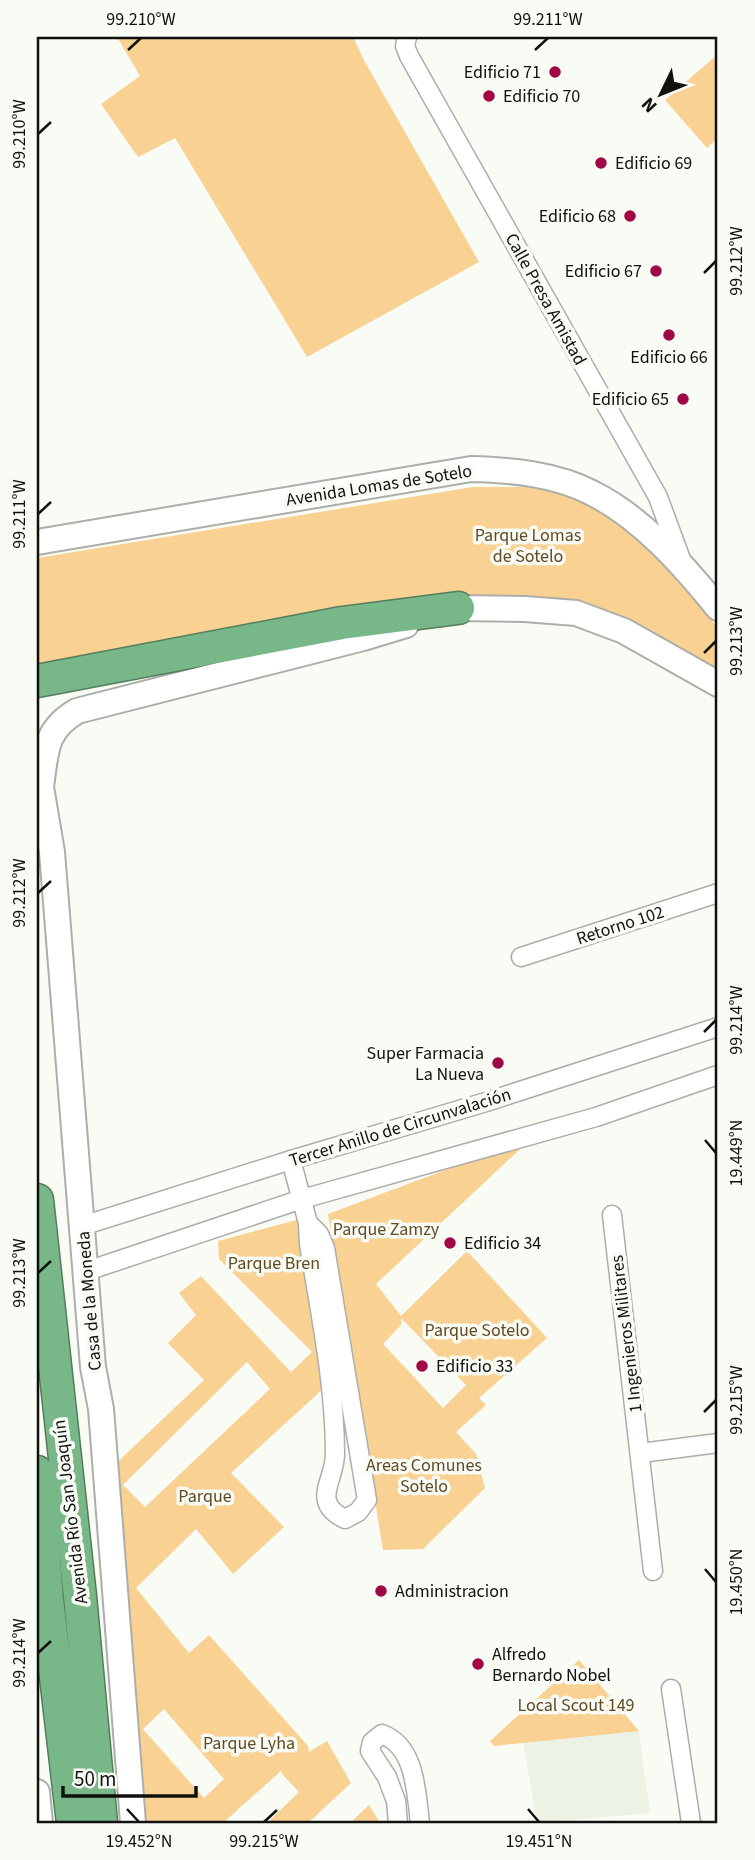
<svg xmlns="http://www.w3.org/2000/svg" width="755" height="1860" viewBox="0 0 755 1860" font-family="'Source Sans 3',sans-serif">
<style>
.built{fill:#ecf3e4}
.green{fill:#f9d192;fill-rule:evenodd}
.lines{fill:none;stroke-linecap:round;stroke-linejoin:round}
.minor-casing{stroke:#acafa9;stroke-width:21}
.secondary-casing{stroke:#acafa9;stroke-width:28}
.motorway-casing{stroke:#547d5d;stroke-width:35}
.minor{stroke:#fff;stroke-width:18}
.secondary{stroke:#fff;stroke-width:24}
.motorway{stroke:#78b787;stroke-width:32}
.ticks{fill:none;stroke:#10110e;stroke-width:2.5}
.poi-dot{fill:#a10747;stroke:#f9fcf5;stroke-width:2.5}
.labels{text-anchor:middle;stroke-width:7;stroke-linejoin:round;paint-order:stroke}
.poi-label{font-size:18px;fill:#10110e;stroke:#f9fcf5;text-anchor:start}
.street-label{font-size:18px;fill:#10110e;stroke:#f9fcf5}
.park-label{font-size:18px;fill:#614a24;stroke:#f9fcf5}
.neatline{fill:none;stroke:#10110e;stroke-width:2.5}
.ticks-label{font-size:18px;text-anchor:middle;fill:#10110e}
</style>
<rect width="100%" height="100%" fill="#f9fcf5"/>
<!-- built -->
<path class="built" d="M639,1731L650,1813L537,1823L523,1742Z"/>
<!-- green -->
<g class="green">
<path d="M117,37H353L365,62L479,262L307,357L175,138L138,157L101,104L140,76Z"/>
<path d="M718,54V138L707,148L665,100Z"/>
<path d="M473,487H529L578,495L626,526L685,587L718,628V672L689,652L590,609L446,598L37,670V558Z"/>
<path d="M533,1137L376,1284L401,1316L467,1251L547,1338L479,1398L486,1405L456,1432L476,1454L485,1488L423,1549L383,1550L328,1214ZM401,1318L466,1385L443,1408L383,1344L401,1325Z"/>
<path d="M304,1218L325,1387L231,1473L284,1527L233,1574L196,1529L136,1588L189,1653L209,1635L308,1746L309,1752L327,1741L351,1783L308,1823H267L299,1792L281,1773L282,1770L223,1823H137L109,1470L204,1380L168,1343L196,1315L179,1293L201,1276L291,1372L312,1352L219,1259L218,1241ZM247,1362L270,1389L145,1507L123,1485ZM164,1709L224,1779L204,1798L143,1729Z"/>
<path d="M579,1660L639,1731L494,1746L490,1741Z"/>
<path d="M369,1805L380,1823H350Z"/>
</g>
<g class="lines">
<defs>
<g id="minor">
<path d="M407,37L405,46L409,56L658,497L682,562"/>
<path d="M521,957L718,893"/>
<path d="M291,1160L308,1223L309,1244C320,1313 335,1384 335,1454C335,1481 310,1502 345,1519L358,1512L367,1500L325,1248L319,1234L308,1223"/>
<path d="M612,1215L653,1571"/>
<path d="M82,1226L291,1160L486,1102L718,1027"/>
<path d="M87,1271L302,1199L596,1117L718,1075"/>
<path d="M641,1453L718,1443"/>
<path d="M671,1689L691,1823"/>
<path d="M398,1823L396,1801L387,1777L370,1751L372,1742L382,1734C416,1747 416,1792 420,1823"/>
</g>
<g id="secondary">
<path d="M37,542L471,469C511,470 556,474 592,493C641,517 684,566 718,608"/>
<path d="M440,614L458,608L525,609L576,613L624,631L718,684"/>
<path d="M37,780L41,787L52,852L93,1367L101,1409L133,1823"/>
<path d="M41,787C46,753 44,730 77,711L363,638L406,625"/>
<path d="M37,1792L40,1823"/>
</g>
<g id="motorway">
<path d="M37,681L342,623L458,608"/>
<path d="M37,1200L80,1596L101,1823"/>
<path d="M37,1472L47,1599L73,1823"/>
</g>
</defs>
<!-- minor casing -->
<use href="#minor" class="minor-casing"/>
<!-- secondary casing -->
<use href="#secondary" class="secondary-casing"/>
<!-- motorway casing -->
<use href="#motorway" class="motorway-casing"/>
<!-- minor -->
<use href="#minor" class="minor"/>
<!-- secondary -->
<use href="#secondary" class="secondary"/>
<!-- motorway -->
<use href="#motorway" class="motorway"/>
</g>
<!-- ticks -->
<path class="ticks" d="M128,50L141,38M535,50L548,38M38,134L51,122M704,273L716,261M38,514L51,502M704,653L716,641M38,893L51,881M704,1032L716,1020M705,1140L716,1153M38,1273L51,1261M704,1412L716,1400M705,1569L716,1582M38,1653L51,1641M127,1809L139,1822M528,1809L539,1822M264,1822L277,1810"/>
<!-- markers -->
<g class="poi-dot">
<circle cx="555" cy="72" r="7"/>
<circle cx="489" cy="96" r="7"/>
<circle cx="601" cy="163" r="7"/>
<circle cx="630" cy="216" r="7"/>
<circle cx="656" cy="271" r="7"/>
<circle cx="669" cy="335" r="7"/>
<circle cx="683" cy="399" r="7"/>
<circle cx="498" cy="1063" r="7"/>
<circle cx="450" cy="1243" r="7"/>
<circle cx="422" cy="1366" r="7"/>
<circle cx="381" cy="1591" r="7"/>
<circle cx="478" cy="1664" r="7"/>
</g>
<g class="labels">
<!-- poi labels -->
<g class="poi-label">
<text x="541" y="78" text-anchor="end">Edificio 71</text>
<text x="503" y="102">Edificio 70</text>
<text x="615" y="169">Edificio 69</text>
<text x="616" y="222" text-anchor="end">Edificio 68</text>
<text x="642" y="277" text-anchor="end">Edificio 67</text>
<text x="669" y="363" text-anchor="middle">Edificio 66</text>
<text x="669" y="405" text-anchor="end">Edificio 65</text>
<text x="484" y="1059" text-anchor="end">Super Farmacia<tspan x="484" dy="21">La Nueva</tspan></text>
<text x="464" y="1249">Edificio 34</text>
<text x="436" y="1372">Edificio 33</text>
<text x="395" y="1597">Administracion</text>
<text x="492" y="1660">Alfredo<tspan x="492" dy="21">Bernardo Nobel</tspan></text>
</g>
<!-- street labels -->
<g class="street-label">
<text transform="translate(546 299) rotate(61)" y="6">Calle Presa Amistad</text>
<text transform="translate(379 485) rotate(-9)" y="6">Avenida Lomas de Sotelo</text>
<text transform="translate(620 925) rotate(-18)" y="6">Retorno 102</text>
<text transform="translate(400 1127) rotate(-17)" y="6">Tercer Anillo de Circunvalación</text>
<text transform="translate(89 1301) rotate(-95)" y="6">Casa de la Moneda</text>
<text transform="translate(626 1334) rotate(-97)" y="6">1 Ingenieros Militares</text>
<text transform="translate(70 1512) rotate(-97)" y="6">Avenida Río San Joaquín</text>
</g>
<!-- park labels -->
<g class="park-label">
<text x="528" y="541">Parque Lomas<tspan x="528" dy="21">de Sotelo</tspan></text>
<text x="386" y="1235">Parque Zamzy</text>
<text x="274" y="1269">Parque Bren</text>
<text x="477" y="1336">Parque Sotelo</text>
<text x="424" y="1471">Areas Comunes<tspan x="424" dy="21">Sotelo</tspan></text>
<text x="205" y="1502">Parque</text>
<text x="576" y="1711">Local Scout 149</text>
<text x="249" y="1749">Parque Lyha</text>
</g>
</g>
<!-- border -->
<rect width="755" height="1860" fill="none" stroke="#f9fcf5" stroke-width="77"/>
<!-- north arrow -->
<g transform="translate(661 94) rotate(227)" stroke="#f9fcf5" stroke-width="5" paint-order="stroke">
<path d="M0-5L12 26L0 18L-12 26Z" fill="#10110e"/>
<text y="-10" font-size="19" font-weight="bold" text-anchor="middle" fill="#10110e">N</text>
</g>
<!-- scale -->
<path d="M63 1786v10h133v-10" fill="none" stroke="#10110e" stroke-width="3.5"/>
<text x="74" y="1786" font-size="21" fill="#10110e" stroke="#f9fcf5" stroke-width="5" paint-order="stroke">50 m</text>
<rect x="38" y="38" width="678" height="1784" class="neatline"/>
<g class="ticks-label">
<text x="141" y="25">99.210°W</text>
<text x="548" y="25">99.211°W</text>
<text transform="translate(19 134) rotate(-90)" y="6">99.210°W</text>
<text transform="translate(736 261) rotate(-90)" y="6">99.212°W</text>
<text transform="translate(19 514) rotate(-90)" y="6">99.211°W</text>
<text transform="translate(736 641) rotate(-90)" y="6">99.213°W</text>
<text transform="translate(19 893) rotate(-90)" y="6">99.212°W</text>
<text transform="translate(736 1020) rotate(-90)" y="6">99.214°W</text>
<text transform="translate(736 1153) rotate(-90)" y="6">19.449°N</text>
<text transform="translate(19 1273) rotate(-90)" y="6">99.213°W</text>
<text transform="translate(736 1400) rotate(-90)" y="6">99.215°W</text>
<text transform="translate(736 1582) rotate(-90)" y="6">19.450°N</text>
<text transform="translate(19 1653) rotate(-90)" y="6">99.214°W</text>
<text x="139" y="1847">19.452°N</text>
<text x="264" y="1847">99.215°W</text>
<text x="539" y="1847">19.451°N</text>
</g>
</svg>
